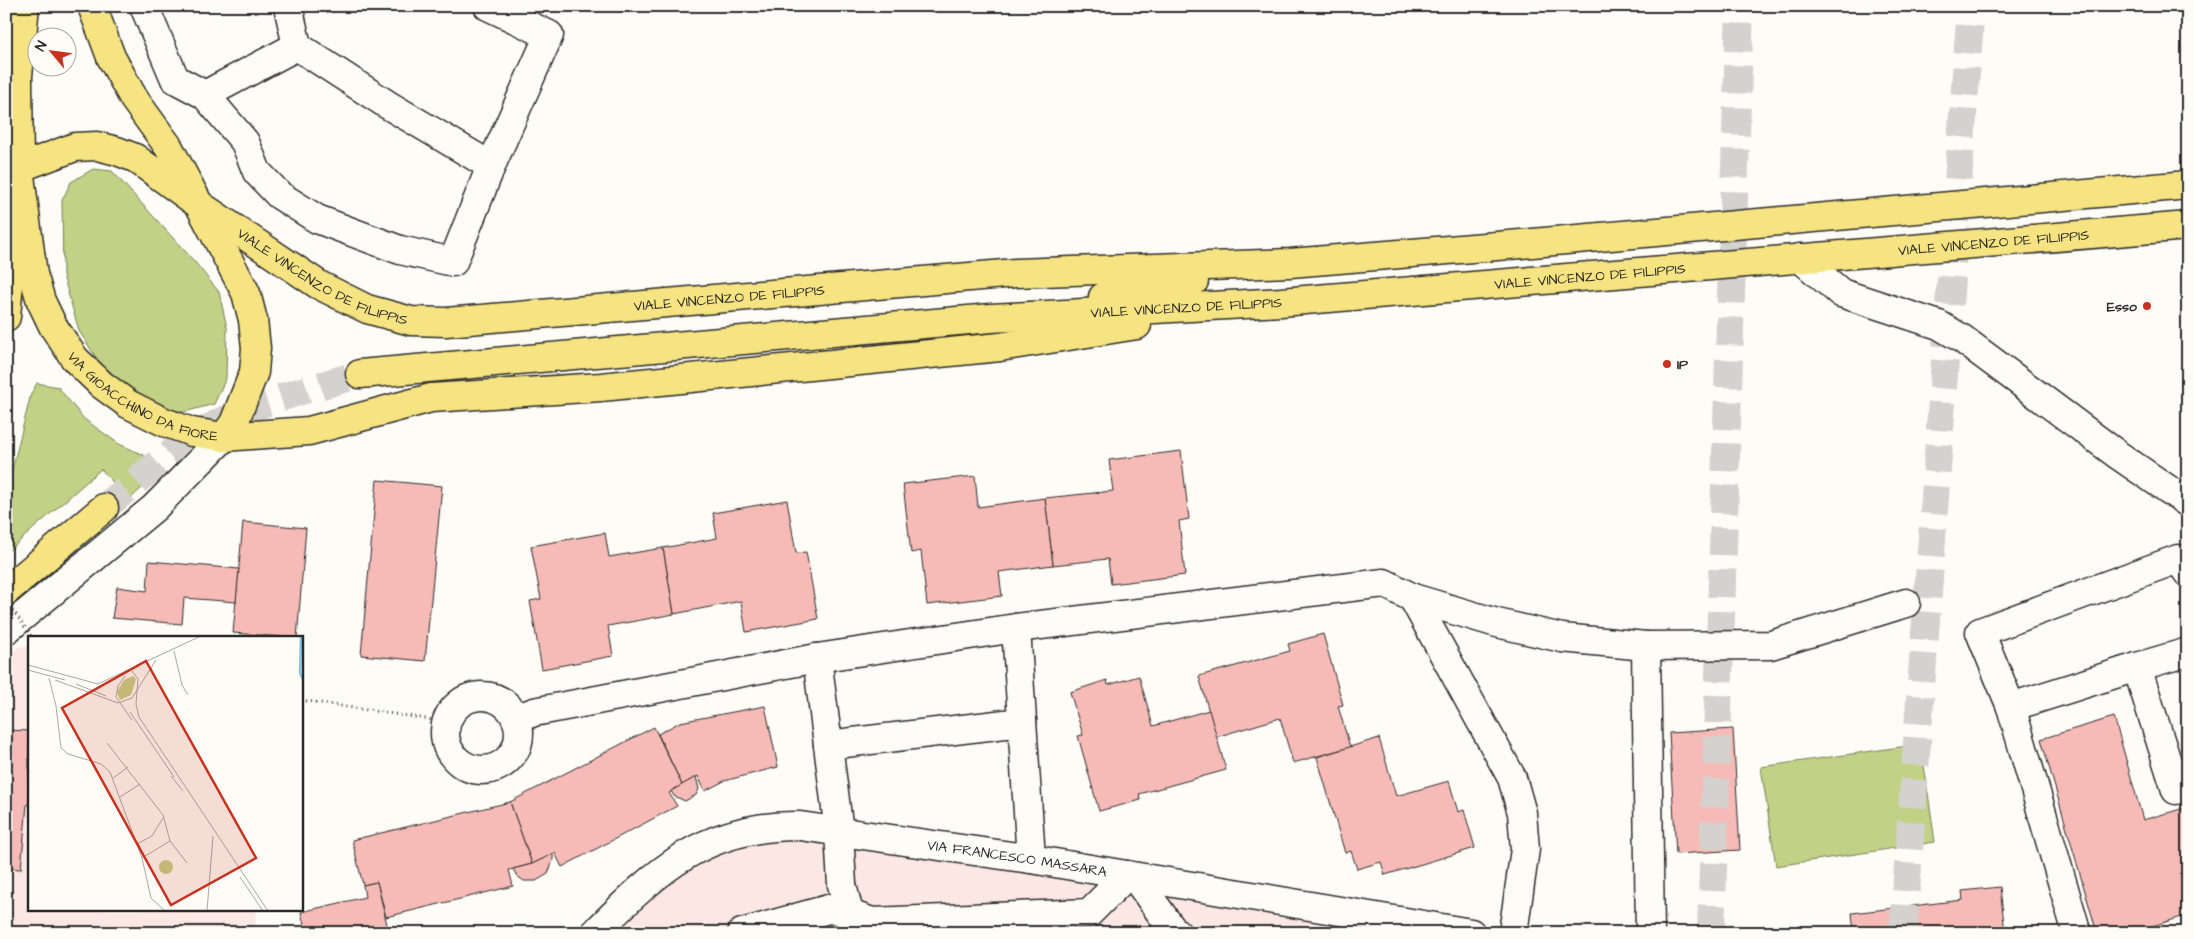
<svg xmlns="http://www.w3.org/2000/svg" width="2194" height="939" viewBox="0 0 2194 939" font-family="'Architects Daughter',sans-serif">
<style>
.built{fill:#fbe8e4}
.green{fill:#c2d185;stroke:#767e58}
.building{fill:#f7bbb7;stroke:#2b2b2b}
.lines{fill:none;stroke-linecap:round;stroke-linejoin:round}
.major-tunnel{stroke:#d3d2ce;stroke-width:28;stroke-dasharray:28 14;stroke-linecap:butt}
.highway-tunnel{stroke:#d3d2ce;stroke-width:28;stroke-dasharray:28 14;stroke-linecap:butt}
.minor-casing{stroke:#2b2b2b;stroke-width:31}
.major-casing{stroke:#2b2b2b;stroke-width:31}
.path{stroke:#2b2b2b;stroke-width:3;stroke-dasharray:1 4;stroke-linecap:butt}
.minor{stroke:#fdfcf7;stroke-width:28}
.major{stroke:#f6e381;stroke-width:28}
.path-bridge{stroke:#2b2b2b;stroke-width:3;stroke-dasharray:1 4;stroke-linecap:butt}
.poi-dot{fill:#c8321e;stroke:#fdfcf7;stroke-width:2}
.labels{text-anchor:middle;stroke-width:4;stroke-linejoin:round;paint-order:stroke}
.street-label{font-size:14px;fill:#2b2b2b;stroke:#fdfcf7}
.poi-label{font-size:14px;font-weight:bold;fill:#2b2b2b;stroke:#fdfcf7;text-anchor:end}
.inset-river{fill:none;stroke:#83c6e4;stroke-width:2.5}
.inset-road{fill:none;stroke:#a9a8a5;stroke-width:1}
.view{fill:#c8321e;fill-opacity:0.15;stroke:#c8321e;stroke-width:2.5}
.inset-edge{fill:none;stroke:#2b2b2b;stroke-width:2.5}
</style>
<rect width="100%" height="100%" fill="#fdfcf7"/>
<filter id="ink" filterUnits="userSpaceOnUse"><feTurbulence type="fractalNoise" baseFrequency=".02" numOctaves="2"/><feDisplacementMap in="SourceGraphic" scale="10" xChannelSelector="R" yChannelSelector="G"/><feConvolveMatrix kernelMatrix="1 2 1 2 8 2 1 2 1" color-interpolation-filters="sRGB"/></filter>
<g filter="url(#ink)">
<!-- built -->
<g class="built">
<path d="M29,646V910H257L254,933H6V657L18,647Z"/>
<path d="M744,825L1402,933H588Z"/>
</g>
<!-- green -->
<g class="green">
<path d="M93,169L112,171L194,261L219,292L227,328L226,378L214,404L184,412L154,406L130,391L99,362L79,331L63,275L62,200L71,182Z"/>
<path d="M37,383L58,387L84,419L119,444L144,455L145,485L129,500L101,469L6,553V494L31,394Z"/>
<path d="M1921,744L1935,842L1776,866L1761,767Z"/>
</g>
<!-- building -->
<g class="building">
<path d="M1181,451L1189,519L1179,521L1185,575L1111,584L1108,559L1053,565L1045,498L1113,491L1109,460Z"/>
<path d="M975,476L978,507L1045,498L1053,565L999,572L1002,596L927,605L921,551L911,553L903,484Z"/>
<path d="M377,480L442,486L425,661L361,655Z"/>
<path d="M787,500L796,553L806,552L818,619L746,632L741,601L674,614L663,548L717,538L713,513Z"/>
<path d="M243,522L306,528L297,638L233,633Z"/>
<path d="M605,533L609,557L663,548L674,614L608,626L613,656L542,669L530,601L541,599L531,546Z"/>
<path d="M149,561L239,569L236,602L184,598L182,624L112,618L117,587L147,591Z"/>
<path d="M1323,634L1343,705L1338,706L1350,747L1293,763L1280,718L1216,737L1199,676L1290,651L1288,644Z"/>
<path d="M1139,676L1153,726L1209,710L1226,770L1139,794L1141,800L1099,811L1078,736L1083,735L1070,692L1107,680L1108,685Z"/>
<path d="M765,706L778,767L724,781L705,791L698,776L682,785L658,734L680,722Z"/>
<path d="M2114,717L2143,820L2188,807V915L2130,933H2097L2041,739Z"/>
<path d="M654,727L682,785L669,793L677,806L562,867L555,853L532,864L510,802Z"/>
<path d="M1733,729L1740,850L1676,854L1669,733Z"/>
<path d="M6,730L29,731V805L27,804L21,869L6,868Z"/>
<path d="M1379,738L1396,796L1449,781L1458,812L1464,810L1475,848L1385,875L1381,862L1357,869L1351,851L1345,853L1317,757Z"/>
<path d="M696,777L699,789L696,795L685,801L674,796L671,791Z"/>
<path d="M510,802L532,864L509,870L513,886L386,917L377,882L363,885L352,840Z"/>
<path d="M553,854V860L548,874L536,881H524L517,876L513,869L532,864Z"/>
<path d="M377,882L389,933H306L301,912L365,897L363,885Z"/>
<path d="M2000,887L2005,933H1854L1852,913L1963,900L1962,891Z"/>
</g>
<g class="lines">
<!-- major-tunnel -->
<path class="major-tunnel" d="M104,508C139,479 175,446 216,424C261,400 311,389 360,374"/>
<!-- highway-tunnel -->
<g class="highway-tunnel">
<path d="M1711,933L1740,6"/>
<path d="M1903,933L1971,6"/>
</g>
<defs>
<g id="minor">
<path d="M144,6L175,79L205,95L245,142L257,172L279,195L317,219L400,250L453,262L491,166L549,35L488,6"/>
<path d="M288,6L297,46"/>
<path d="M205,95L297,46L388,105L491,166"/>
<path d="M1800,258L1841,293L1939,325L1961,338L2118,455L2188,503"/>
<path d="M1413,598L1512,778L1522,813L1525,849L1513,933"/>
<path d="M1016,628L1031,859"/>
<path d="M6,630L154,508L224,437"/>
<path d="M1646,646L1650,933"/>
<path d="M2188,652L2137,667L2176,790L2188,786"/>
<path d="M817,658L839,832L842,885L853,929"/>
<circle cx="482" cy="733" r="37"/>
<path d="M2011,707L2137,667"/>
<path d="M516,719L534,712L817,658L1016,628L1384,583L1413,598L1497,623L1562,638L1646,646L1771,645L1906,603"/>
<path d="M828,745L1022,722"/>
<path d="M1135,877L1172,929L1177,933"/>
<path id="s1" d="M595,933C658,869 706,825 800,826L1031,859L1471,933"/>
<path d="M742,933L832,908L872,922L1089,913L1127,875"/>
<path d="M2077,933L2011,707L1980,632L2178,559L2188,573"/>
</g>
<g id="major">
<path d="M92,6L111,57L134,99L168,146L246,293L253,320L256,348L254,372L234,423L224,437"/>
<path id="s2" d="M19,168L75,147L97,146L117,151L135,158L201,206L319,285L367,309L411,321L446,322L1016,273L1290,263L1521,244L2188,185"/>
<path id="s3" d="M19,168L33,274L41,301L53,326L75,359L102,385L128,404L164,422L192,432L224,437L309,431L431,398L601,387L1000,347L1137,325"/>
<path d="M1103,297L1194,281"/>
<path d="M6,317L19,168L18,76L25,6"/>
<path id="s4" d="M360,374L991,318L1281,302L2188,226"/>
<path d="M6,591L104,508"/>
</g>
</defs>
<!-- minor casing -->
<use href="#minor" class="minor-casing"/>
<!-- major casing -->
<use href="#major" class="major-casing"/>
<!-- path -->
<path class="path" d="M301,700L447,722"/>
<!-- minor -->
<use href="#minor" class="minor"/>
<!-- major -->
<use href="#major" class="major"/>
<!-- path-bridge -->
<path class="path-bridge" d="M7,602L32,637"/>
</g>
</g>
<!-- markers -->
<g class="poi-dot">
<circle cx="2147" cy="306" r="5"/>
<circle cx="1667" cy="364" r="5"/>
</g>
<g class="labels">
<!-- street labels -->
<g class="street-label">
<text dy="5" stroke="none"><textPath href="#s4" startOffset="1639">VIALE VINCENZO DE FILIPPIS</textPath></text>
<text dy="5" stroke="none"><textPath href="#s2" startOffset="345">VIALE VINCENZO DE FILIPPIS</textPath></text>
<text dy="5" stroke="none"><textPath href="#s4" startOffset="1234">VIALE VINCENZO DE FILIPPIS</textPath></text>
<text dy="5" stroke="none"><textPath href="#s2" startOffset="764">VIALE VINCENZO DE FILIPPIS</textPath></text>
<text dy="5" stroke="none"><textPath href="#s4" startOffset="829">VIALE VINCENZO DE FILIPPIS</textPath></text>
<text dy="5" stroke="none"><textPath href="#s3" startOffset="282">VIA GIOACCHINO DA FIORE</textPath></text>
<text dy="5" stroke="none"><textPath href="#s1" startOffset="459">VIA FRANCESCO MASSARA</textPath></text>
</g>
<!-- poi labels -->
<g class="poi-label">
<text x="2137" y="311">Esso</text>
<text x="1677" y="369" text-anchor="start">IP</text>
</g>
</g>
<!-- overview -->
<g transform="translate(28 636)">
<rect width="275" height="275" fill="#fdfcf7"/>
<path d="M105,40L108,43L103,59L92,64L89,56L96,44ZM131 231a7 7 0 1 1 14 0a7 7 0 1 1-14 0Z" fill="#c2d185"/>
<path class="inset-river" d="M273,0L272,37L275,43"/>
<path class="inset-road" d="M146,15L154,49L160,59M0,29L70,48L173,0M0,34L37,44M104,35L110,43L108,68L111,81L240,275M97,40L90,50L88,61L104,84M21,42L28,70L33,112L40,118L73,128L82,136L114,222L123,262L137,275M27,44L90,67M48,48L78,60M90,67L104,62L128,24M102,76L146,141M79,107L135,179L142,205L159,227M143,140L155,155M85,142L100,131M92,161L112,148M109,208L124,200L135,182M114,222L142,205M212,241L235,275M179,275L185,200"/>
<path class="view" d="M118,25L228,222L143,269L34,72Z"/>
<rect width="275" height="275" class="inset-edge"/>
</g>
<!-- margin -->
<rect width="2194" height="939" fill="none" stroke="#fdfcf7" stroke-width="25"/>
<rect x="12" y="12" width="2169" height="914" fill="none" stroke="#2b2b2b" stroke-width="2" filter="url(#ink)"/>
<!-- north arrow -->
<g transform="translate(52 52) rotate(299)"><circle r="24" fill="#fdfcf7" stroke="#a9a8a5"/>
<path d="M0-4L9 19L0 12L-9 19Z" fill="#c8321e"/>
<text y="-8" font-size="14" font-weight="bold" text-anchor="middle" fill="#2b2b2b">N</text>
</g>
</svg>
